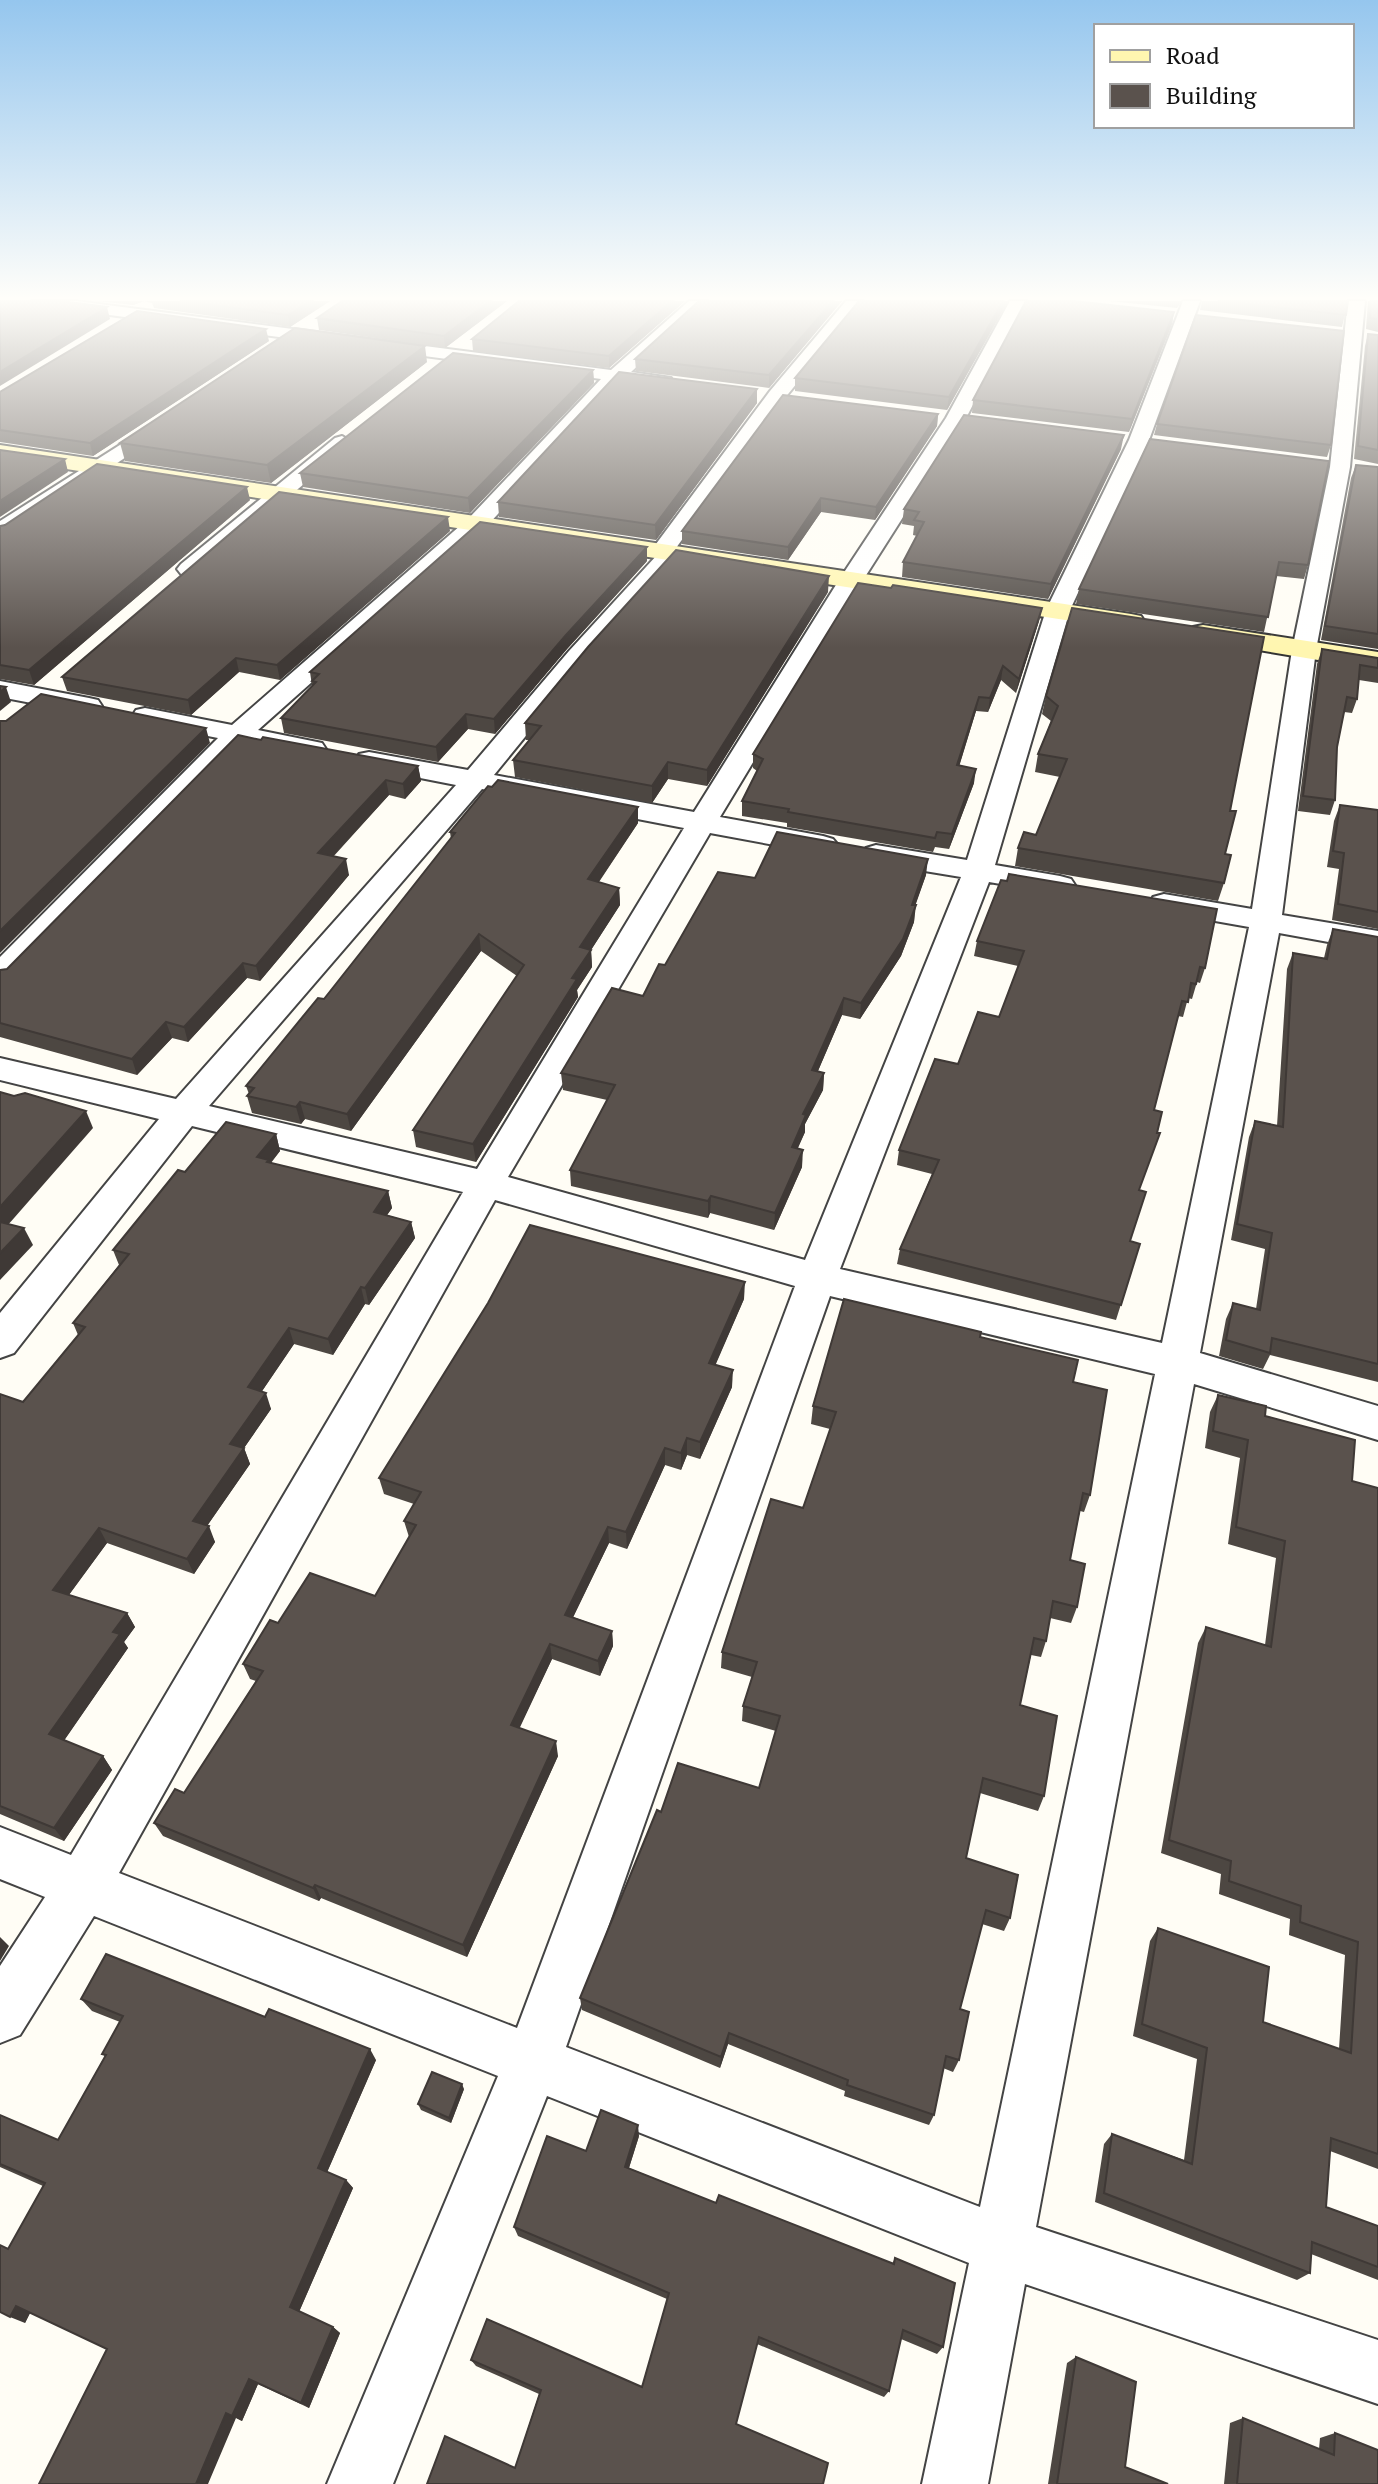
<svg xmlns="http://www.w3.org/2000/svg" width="1378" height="2484" viewBox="0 0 1378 2484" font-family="'PT Serif',serif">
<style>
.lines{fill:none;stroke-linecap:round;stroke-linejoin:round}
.street-casing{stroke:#444;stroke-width:4}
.secondary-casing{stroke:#333;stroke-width:4}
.street{fill:#fff;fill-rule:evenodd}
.secondary{fill:#fff6b0;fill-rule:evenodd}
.wall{fill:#4d4742}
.shaded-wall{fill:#3f3936}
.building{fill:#5a524d;stroke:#3f3936;stroke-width:2}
</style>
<rect width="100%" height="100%" fill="#fffdf5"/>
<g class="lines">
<defs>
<g id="street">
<path d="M31,301H76L611,370L689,301H708L631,372L671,378L673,382L671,386L620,382L485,528L258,730L322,743L326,749L322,755L312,757L244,744L11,982L0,985V957L218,738L136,722L132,716L136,710L145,708L232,725L469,518L601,379L40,306Z"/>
<path d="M846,301H864L784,399L676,548L681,554L678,559L587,661L494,775L694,812L839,580L946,418L1010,301H1027L966,418L863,580L720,817L823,836L833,839L838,845L833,851L823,854L710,833L508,1177L805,1260L961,877L876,863L866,860L861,854L866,848L876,845L967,860L1046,610L1129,440L1183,301H1200L1149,440L1070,610L995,865L1060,876L1071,879L1075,885L1071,891L1060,894L989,882L840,1269L1162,1343L1249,927L1164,912L1153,909L1149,903L1153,897L1164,894L1252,909L1292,650L1330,467L1348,301H1365L1350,467L1316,650L1282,915L1378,931V951L1279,933L1200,1353L1378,1406V1440L1194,1384L1036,2227L1378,2340V2404L1025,2284L988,2484H922L969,2263L547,2096L393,2484H327L498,2076L94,1916L20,2035L0,2043V1966L45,1897L0,1879V1827L71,1855L463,1192L192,1126L14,1353L0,1358V1313L159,1119L0,1080V1058L176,1099L456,785L359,766L355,760L359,754L369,752L468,770L569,651L657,555L653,549L656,544L770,391ZM482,789L684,828L477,1169L209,1106ZM495,1200L795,1286L517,2028L119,1873ZM830,1296L1155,1374L980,2207L566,2047Z"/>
<path d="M164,417L174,423L171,427L8,536L0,538V521Z"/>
<path d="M342,436L352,442L349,446L197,574H181L177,569L181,564L335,438Z"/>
<path d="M0,681L89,698L98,700L102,706L98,712L89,714L0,697Z"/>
</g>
<g id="secondary">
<path d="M0,445L1131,614L1141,616L1145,622L1141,628L1131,630L0,459Z"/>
<path d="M1203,625L1378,652V670L1193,639L1189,633L1193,627Z"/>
</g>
</defs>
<!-- street casing -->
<use href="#street" class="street-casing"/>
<!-- secondary casing -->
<use href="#secondary" class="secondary-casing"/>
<!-- street -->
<use href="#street" class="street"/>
<!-- secondary -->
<use href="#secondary" class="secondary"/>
</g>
<!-- wall -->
<g class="wall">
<path d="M96,301H330L290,327L154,308L152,303L144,301L133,305Z"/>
<path d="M342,301H507L445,348L319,330L317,318Z"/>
<path d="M685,301L609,368L473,351L472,339Z"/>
<path d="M699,301H842L769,388L636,371L635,359Z"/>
<path d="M859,301H1008L947,410L795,391V378Z"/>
<path d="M1109,301H1182L1177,308Z"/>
<path d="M1202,301H1348L1342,327L1200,310Z"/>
<path d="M1368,301H1378V332L1366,329Z"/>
<path d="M1174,312L1172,324L1129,432L972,413L973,400Z"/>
<path d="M1368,334L1378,335V464L1354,459L1365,346Z"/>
<path d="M269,341L93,456L0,442V392Z"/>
<path d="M427,362L271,483L125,461L120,443Z"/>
<path d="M593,370L594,383L470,513L303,487L300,473Z"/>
<path d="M757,389V403L656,540L499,517L498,502Z"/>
<path d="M938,414L937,426L875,520L821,512L788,560L682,544V531Z"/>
<path d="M1157,424L1331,445L1327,457L1154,435Z"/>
<path d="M1150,439L1308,565L1304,579L1276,576L1264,632L1076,604L1079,589Z"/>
<path d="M1121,449L1048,599L902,577L903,562L917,536L913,535L914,526L902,524L904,509Z"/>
<path d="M1356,465L1378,467V649L1321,640L1351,478Z"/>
<path d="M250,500L34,685L0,679V526Z"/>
<path d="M450,531L280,680L239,672L191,715L67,691L62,677Z"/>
<path d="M647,561L567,649L495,734L468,729L438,762L284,733L281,718L312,686L310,672Z"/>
<path d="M828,592L707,786L668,779L652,803L515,777L513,760L529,740H526L525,723Z"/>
<path d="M1042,608L1039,621L1016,693L1001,680L988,712L976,711L959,766L974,783L949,849L935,847L933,852L787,827V823L742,816V801L757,771L753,768V754Z"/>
<path d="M1322,649L1378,658V683L1359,680L1357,699L1352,713L1344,712L1337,747L1335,800L1330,815L1298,811L1317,664Z"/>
<path d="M1046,696L1230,811L1225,854L1224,883L1218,901L1015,866L1018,848L1036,835L1060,777L1035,772L1038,754L1051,721L1042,714Z"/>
<path d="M261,740L418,766L421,781L405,799L389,795L333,857L349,875L260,981L247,978L188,1042L172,1038L137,1075L0,1037V970L7,969Z"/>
<path d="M1340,805L1378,810V929L1332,920L1339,869L1327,867L1334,821Z"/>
<path d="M638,807V823L599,882L619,888L620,905L591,950L592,967L577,990L578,997L476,1162L416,1147L413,1130L517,976L481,951L351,1131L305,1119L301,1124L252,1113L247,1096L249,1094L246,1086L324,999L451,839L450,832Z"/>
<path d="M926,875L915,905L914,922L901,956L860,1019L842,1015L818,1071L824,1073L823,1090L805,1124V1132L797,1149L802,1167L774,1230L710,1213L708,1218L571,1186L570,1170L607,1100L563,1090L561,1073L643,996L665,965L755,878Z"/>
<path d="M1333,929L1378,937V1382L1270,1355L1263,1369L1219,1356L1226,1319L1233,1303L1256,1309L1265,1249L1231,1240L1249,1137L1255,1121L1277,1126L1287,969L1293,953L1324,958L1327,945Z"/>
<path d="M977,941L1205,968L1200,983L1197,982L1192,999L1188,998L1183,1017L1178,1016L1154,1110L1130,1241L1140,1244L1116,1320L897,1264L900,1249L932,1174L897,1165L899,1150L958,1064L999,1017L1018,966L974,956Z"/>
<path d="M276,1134L280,1151L271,1163L388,1191L392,1208L387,1215L411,1222L415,1238L369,1305L365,1304L333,1355L294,1344L262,1391L271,1409L244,1448L250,1464L207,1526L215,1542L194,1574L107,1543L69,1595L127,1613L135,1627L124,1642L128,1648L64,1740L103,1756L112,1770L64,1841L0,1814V1394L23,1402L78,1335L73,1323L119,1265L113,1250L185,1172Z"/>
<path d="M744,1299L715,1365L732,1387L700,1459L687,1455L681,1470L665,1465L627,1549L609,1543L573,1617L612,1631L613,1646L600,1676L552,1659L519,1728L558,1756L467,1957L321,1898L319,1901L163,1836L154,1823L184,1793L256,1681L250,1679L243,1664L278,1623L375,1596L409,1537L404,1521L414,1504L384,1494L379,1478Z"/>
<path d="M980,1337L1073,1382L1090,1495L1084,1512L1080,1511L1070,1560L1077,1607L1071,1623L1050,1618L1046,1641L1041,1657L1031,1655L1020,1705L1044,1796L1038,1811L980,1793L966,1858L1010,1918L1004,1931L982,1924L960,2009L959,2060L953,2072L943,2068L934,2115L929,2125L844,2096L845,2091L728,2044L720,2068L582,2010L580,1998L661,1812L759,1788L776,1731L742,1721L743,1706L752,1677L721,1668L722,1652L803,1508L830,1429L811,1424L813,1406Z"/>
<path d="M1218,1395L1265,1416L1352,1481L1378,1488V2169L1330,2151L1326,2207L1378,2226V2280L1311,2254L1310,2273L1297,2280L1095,2202L1104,2144L1112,2134L1184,2160L1197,2059L1133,2036L1150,1941L1158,1928L1263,2022L1339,2049L1345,1955L1289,1935L1290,1919L1219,1894L1221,1874L1161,1853L1198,1643L1206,1627L1265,1645L1276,1558L1228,1544L1240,1458L1205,1448L1210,1412Z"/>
<path d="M81,1999L265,2017L376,2060L327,2172L346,2180L353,2188L299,2312L333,2327L340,2333L309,2408L258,2384L242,2421L107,2349L30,2313L25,2323L8,2249L43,2186L0,2167V2115L58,2140L105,2056L102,2054L120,2022L92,2011Z"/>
<path d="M464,2089L451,2123L421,2110L418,2104Z"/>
<path d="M639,2136L629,2168L716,2203L892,2264L895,2258L943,2347L937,2354L901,2339L889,2391L884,2397L757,2344L515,2468L539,2394L476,2366L471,2360L642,2387L667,2299L518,2236L514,2227Z"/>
<path d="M1076,2357L1125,2467L1168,2484H1048L1067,2363Z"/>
<path d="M1243,2418L1319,2449L1320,2438L1335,2433L1378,2484H1224L1230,2423Z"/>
</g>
<!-- shaded-wall -->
<g class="shaded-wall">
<path d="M132,301H144L133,305Z"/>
<path d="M311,301H330L290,327L288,315Z"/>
<path d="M490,301H507L445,348L444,336Z"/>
<path d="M672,301H685L609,368V356Z"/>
<path d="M833,301H842L769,388V375Z"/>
<path d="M1003,301H1008L947,410L949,397Z"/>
<path d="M107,307L110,319L0,386V372Z"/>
<path d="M1174,312L1172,324L1129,432L1132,419Z"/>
<path d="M266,329L269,341L93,456L90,443Z"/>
<path d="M425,346L427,362L271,483L267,465Z"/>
<path d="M593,370L594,383L470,513L468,498Z"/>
<path d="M757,389V403L656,540L655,525Z"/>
<path d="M938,414L937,426L875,520L876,507Z"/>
<path d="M1124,435L1121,449L1048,599L1051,584Z"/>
<path d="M65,459L68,472L0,517V501Z"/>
<path d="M247,487L250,500L34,685L29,670Z"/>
<path d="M821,498V512L788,560V547Z"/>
<path d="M448,517L450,531L280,680L277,665Z"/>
<path d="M647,547V561L567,649L495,734L494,719L566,635Z"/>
<path d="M829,576L828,592L707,786V770Z"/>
<path d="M1042,608L1039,621L1016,693L1019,679Z"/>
<path d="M236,658L239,672L191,715L188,700Z"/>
<path d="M1003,666L1001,680L988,712L990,698Z"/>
<path d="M6,687L11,702L0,711V692Z"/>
<path d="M979,697L976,711L955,780L957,765Z"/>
<path d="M466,714L468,729L438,762L436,747Z"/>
<path d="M206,728L210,743L0,953V931Z"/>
<path d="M668,762V779L652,803V786Z"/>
<path d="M418,766L421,781L405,799L403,784Z"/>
<path d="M976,769L974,783L949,849L952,834Z"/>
<path d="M386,780L389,795L321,869L318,853Z"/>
<path d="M638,807V823L589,896L588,879Z"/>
<path d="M346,859L349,875L260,981L256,966Z"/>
<path d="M928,859L926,875L911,918L916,905L914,922L901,956L860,1019L861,1003L912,905Z"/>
<path d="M619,888L620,905L591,950L592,967L577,990L578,997L476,1162L473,1144L580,947Z"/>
<path d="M479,934L481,951L351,1131L347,1114Z"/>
<path d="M243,963L247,978L188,1042L184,1027Z"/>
<path d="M844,998L842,1015L811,1087L812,1070Z"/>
<path d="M166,1022L172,1038L137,1075L132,1059Z"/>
<path d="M824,1073L823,1090L805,1124V1132L791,1164L792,1147L803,1114Z"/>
<path d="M300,1102L305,1119L301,1124L296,1107Z"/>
<path d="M86,1111L93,1128L0,1234V1207Z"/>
<path d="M276,1134L280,1151L270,1163L257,1157Z"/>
<path d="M803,1150L802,1167L774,1230L775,1213Z"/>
<path d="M388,1191L392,1208L378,1228L374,1212Z"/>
<path d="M711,1196L710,1213L708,1218V1201Z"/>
<path d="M411,1222L415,1238L369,1305L365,1288Z"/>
<path d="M24,1228L33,1245L0,1280V1253Z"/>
<path d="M745,1282L744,1299L709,1380V1363Z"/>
<path d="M361,1287L365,1304L333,1355L328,1339Z"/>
<path d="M289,1328L294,1344L254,1403L248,1387Z"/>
<path d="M733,1370L732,1387L700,1459V1442Z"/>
<path d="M266,1393L271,1409L244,1448L250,1464L200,1536L193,1521L230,1444Z"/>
<path d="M687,1438V1455L681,1470V1453Z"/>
<path d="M665,1448V1465L627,1549L626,1532Z"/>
<path d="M209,1526L215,1542L194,1574L187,1559Z"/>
<path d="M608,1527L609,1543L567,1630L565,1615Z"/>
<path d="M99,1528L107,1543L62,1604L53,1590Z"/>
<path d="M127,1613L135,1627L124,1642L128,1648L59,1748L49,1734L113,1632Z"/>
<path d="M612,1631L613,1646L600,1676L598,1661Z"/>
<path d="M550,1644L552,1659L514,1740L511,1725Z"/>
<path d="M556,1741L558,1756L467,1957L463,1945Z"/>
<path d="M103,1756L112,1770L64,1841L54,1828Z"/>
<path d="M315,1885L321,1898L319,1901L313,1888Z"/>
<path d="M0,1937L9,1946L0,1961Z"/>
<path d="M729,2033L728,2044L720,2068L721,2057Z"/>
<path d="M370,2049L376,2060L325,2177L318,2168Z"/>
<path d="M462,2084L464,2089L451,2123L449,2118Z"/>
<path d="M638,2125L639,2136L626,2177L625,2167Z"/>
<path d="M346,2180L353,2188L298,2314L290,2307Z"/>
<path d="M16,2306L30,2313L25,2323L10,2317Z"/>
<path d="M333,2327L340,2333L309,2408L301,2403Z"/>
<path d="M249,2379L258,2384L242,2421L236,2418L208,2484H196L226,2413Z"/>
</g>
<!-- building -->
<g class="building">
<path d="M0,301H60L107,307L0,372Z"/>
<path d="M180,301H311L288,315Z"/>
<path d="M342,301H490L444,336L317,318Z"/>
<path d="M519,301H672L609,356L472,339Z"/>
<path d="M699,301H833L769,375L635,359Z"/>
<path d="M859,301H1003L949,397L795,378Z"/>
<path d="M1026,301H1074L1174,312L1132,419L973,400Z"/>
<path d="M1218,301H1348L1346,315Z"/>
<path d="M1371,301H1378V319L1370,318Z"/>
<path d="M137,311L266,329L90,443L0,430V392Z"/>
<path d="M1196,315L1344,331L1331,445L1157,424Z"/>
<path d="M295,328L425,346L267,465L120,443Z"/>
<path d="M1368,334L1378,335V450L1358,446Z"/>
<path d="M453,353L593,370L468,498L300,473Z"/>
<path d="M619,372L757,389L655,525L498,502Z"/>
<path d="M783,395L938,414L876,507L821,498L788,547L682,531Z"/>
<path d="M964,415L1124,435L1051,584L903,562L924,522L914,520L919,512L904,509Z"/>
<path d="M1150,439L1329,461L1308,565L1279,562L1268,617L1079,589Z"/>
<path d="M0,450L65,459L0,501Z"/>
<path d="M97,464L247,487L29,670L0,665V526L5,525Z"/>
<path d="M1356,465L1378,467V634L1325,626Z"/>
<path d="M279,492L448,517L277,665L236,658L188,700L62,677Z"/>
<path d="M480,522L647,547L566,635L494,719L466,714L436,747L281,718L316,682L312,681L319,674L310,672Z"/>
<path d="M676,550L829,576L707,770L668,762L652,786L513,760L541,726L525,723L588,647Z"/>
<path d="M858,583L891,588L893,585L1042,608L1019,679L1003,666L990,698L979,697L957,765L976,769L952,834L937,832L935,838L788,812L789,809L742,801L763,759L753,754Z"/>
<path d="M1072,608L1264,637L1230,811H1236L1225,854L1231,855L1224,883L1018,848L1024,832L1036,835L1067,759L1038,754L1058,706L1046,696Z"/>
<path d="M1322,649L1378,658V668L1360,665L1357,699L1347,697L1337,747L1335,800L1303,796Z"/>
<path d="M0,686L6,687L0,692Z"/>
<path d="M41,694L206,728L0,931V721H6Z"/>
<path d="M238,735L261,740L263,737L418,766L403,784L386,780L318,853L346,859L256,966L243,963L184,1027L166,1022L132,1059L0,1023V970L7,969Z"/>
<path d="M498,780L638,807L588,879L619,888L580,947L591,950L572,978L577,979L473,1144L413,1130L524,965L479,934L347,1114L300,1102L296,1107L247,1096L254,1088L246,1086L318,998L324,999L455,833L450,832L488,786L492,787Z"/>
<path d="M1340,805L1378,810V912L1338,904L1344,853L1333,851Z"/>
<path d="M777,832L928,859L912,905H916L903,939L861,1003L844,998L812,1070L824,1073L803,1114L806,1115L792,1147L803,1150L775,1213L711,1196L708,1201L570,1170L615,1085L561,1073L612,988L643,996L659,964L665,965L718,872L755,878Z"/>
<path d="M1009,874L1217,909L1205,968L1200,967L1196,984L1191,983L1188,1002L1182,1001L1154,1110L1162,1112L1157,1133H1160L1139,1190L1146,1192L1130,1241L1140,1244L1121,1305L900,1249L939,1160L899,1150L935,1059L958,1064L978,1012L999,1017L1024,951L977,941L1001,880L1007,881Z"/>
<path d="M1333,929L1378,937V1364L1272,1338L1270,1353L1226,1340L1233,1303L1260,1310L1272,1233L1237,1224L1255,1121L1283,1127L1293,953L1327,959Z"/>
<path d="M0,1092L14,1096L25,1093L86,1111L0,1207Z"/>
<path d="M226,1122L276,1134L257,1157L269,1160L267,1162L388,1191L374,1212L411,1222L365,1288L361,1287L328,1339L289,1328L248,1387L266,1393L230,1444L244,1448L193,1521L209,1526L187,1559L99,1528L53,1590L127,1613L113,1632L120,1634L49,1734L103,1756L54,1828L0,1806V1394L23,1402L85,1327L73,1323L129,1254L113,1250L178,1170L185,1172Z"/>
<path d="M0,1222L24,1228L0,1253Z"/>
<path d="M530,1225L745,1282L709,1363L733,1370L700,1442L687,1438L681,1453L665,1448L626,1532L608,1527L565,1615L612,1631L598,1661L550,1644L511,1725L556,1741L463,1945L315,1885L313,1888L154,1823L175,1789L184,1793L263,1671L243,1664L270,1620L278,1623L310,1573L375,1596L416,1525L404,1521L421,1492L379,1478L488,1303Z"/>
<path d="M844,1299L981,1332L980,1337L1078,1360L1073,1382L1107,1390L1090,1495L1083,1493L1070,1560L1085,1564L1077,1607L1053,1601L1046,1641L1034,1638L1020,1705L1057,1716L1044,1796L983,1778L966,1858L1018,1875L1010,1918L986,1910L960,2009L969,2012L959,2060L946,2056L934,2115L847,2085L848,2080L729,2033L721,2057L580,1998L657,1810L661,1812L678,1763L759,1788L780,1716L743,1706L757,1662L722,1652L771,1499L803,1508L836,1412L813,1406Z"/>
<path d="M1218,1395L1266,1406L1265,1416L1355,1440L1352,1481L1378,1488V2154L1331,2138L1326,2207L1378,2226V2267L1312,2242L1310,2273L1104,2193L1112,2134L1192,2164L1207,2048L1142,2024L1158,1928L1269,1967L1263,2022L1351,2053L1358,1942L1300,1922L1301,1906L1229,1881L1231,1861L1169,1840L1206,1627L1271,1647L1285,1541L1236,1527L1248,1440L1213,1431Z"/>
<path d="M106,1954L265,2017L269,2009L370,2049L318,2168L346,2180L290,2307L333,2327L301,2403L249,2379L232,2416L226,2413L196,2484H39L107,2349L16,2306L10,2317L0,2312V2245L8,2249L45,2183L0,2164V2115L58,2140L106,2055L102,2054L123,2016L81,1999Z"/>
<path d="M432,2072L462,2084L449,2118L418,2104Z"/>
<path d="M601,2110L638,2125L625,2167L716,2203L719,2195L894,2264L895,2258L955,2283L943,2347L903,2330L889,2391L759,2337L736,2424L828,2463L823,2484H427L445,2436L515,2468L541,2390L471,2360L487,2319L642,2387L669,2293L514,2227L547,2136L586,2151Z"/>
<path d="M1076,2357L1136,2382L1125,2467L1168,2484H1057Z"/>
<path d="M1243,2418L1334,2455L1335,2433L1378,2450V2484H1237Z"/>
</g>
<!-- sky -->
<linearGradient id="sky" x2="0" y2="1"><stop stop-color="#95c6ee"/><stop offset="0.46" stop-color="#fffefa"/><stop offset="1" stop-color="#fffefa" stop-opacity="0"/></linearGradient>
<rect width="1378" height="648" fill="url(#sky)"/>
<!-- legend -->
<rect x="1094" y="24" width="260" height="104" fill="#ffffff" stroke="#a0a0a0" stroke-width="2"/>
<rect x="1110" y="50" width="40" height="12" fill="#fff6b0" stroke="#a0a0a0" stroke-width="2"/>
<text x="1166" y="64" font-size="24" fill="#111111">Road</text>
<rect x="1110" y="84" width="40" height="24" fill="#5a524d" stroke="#a0a0a0" stroke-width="2"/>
<text x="1166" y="104" font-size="24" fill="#111111">Building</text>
</svg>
